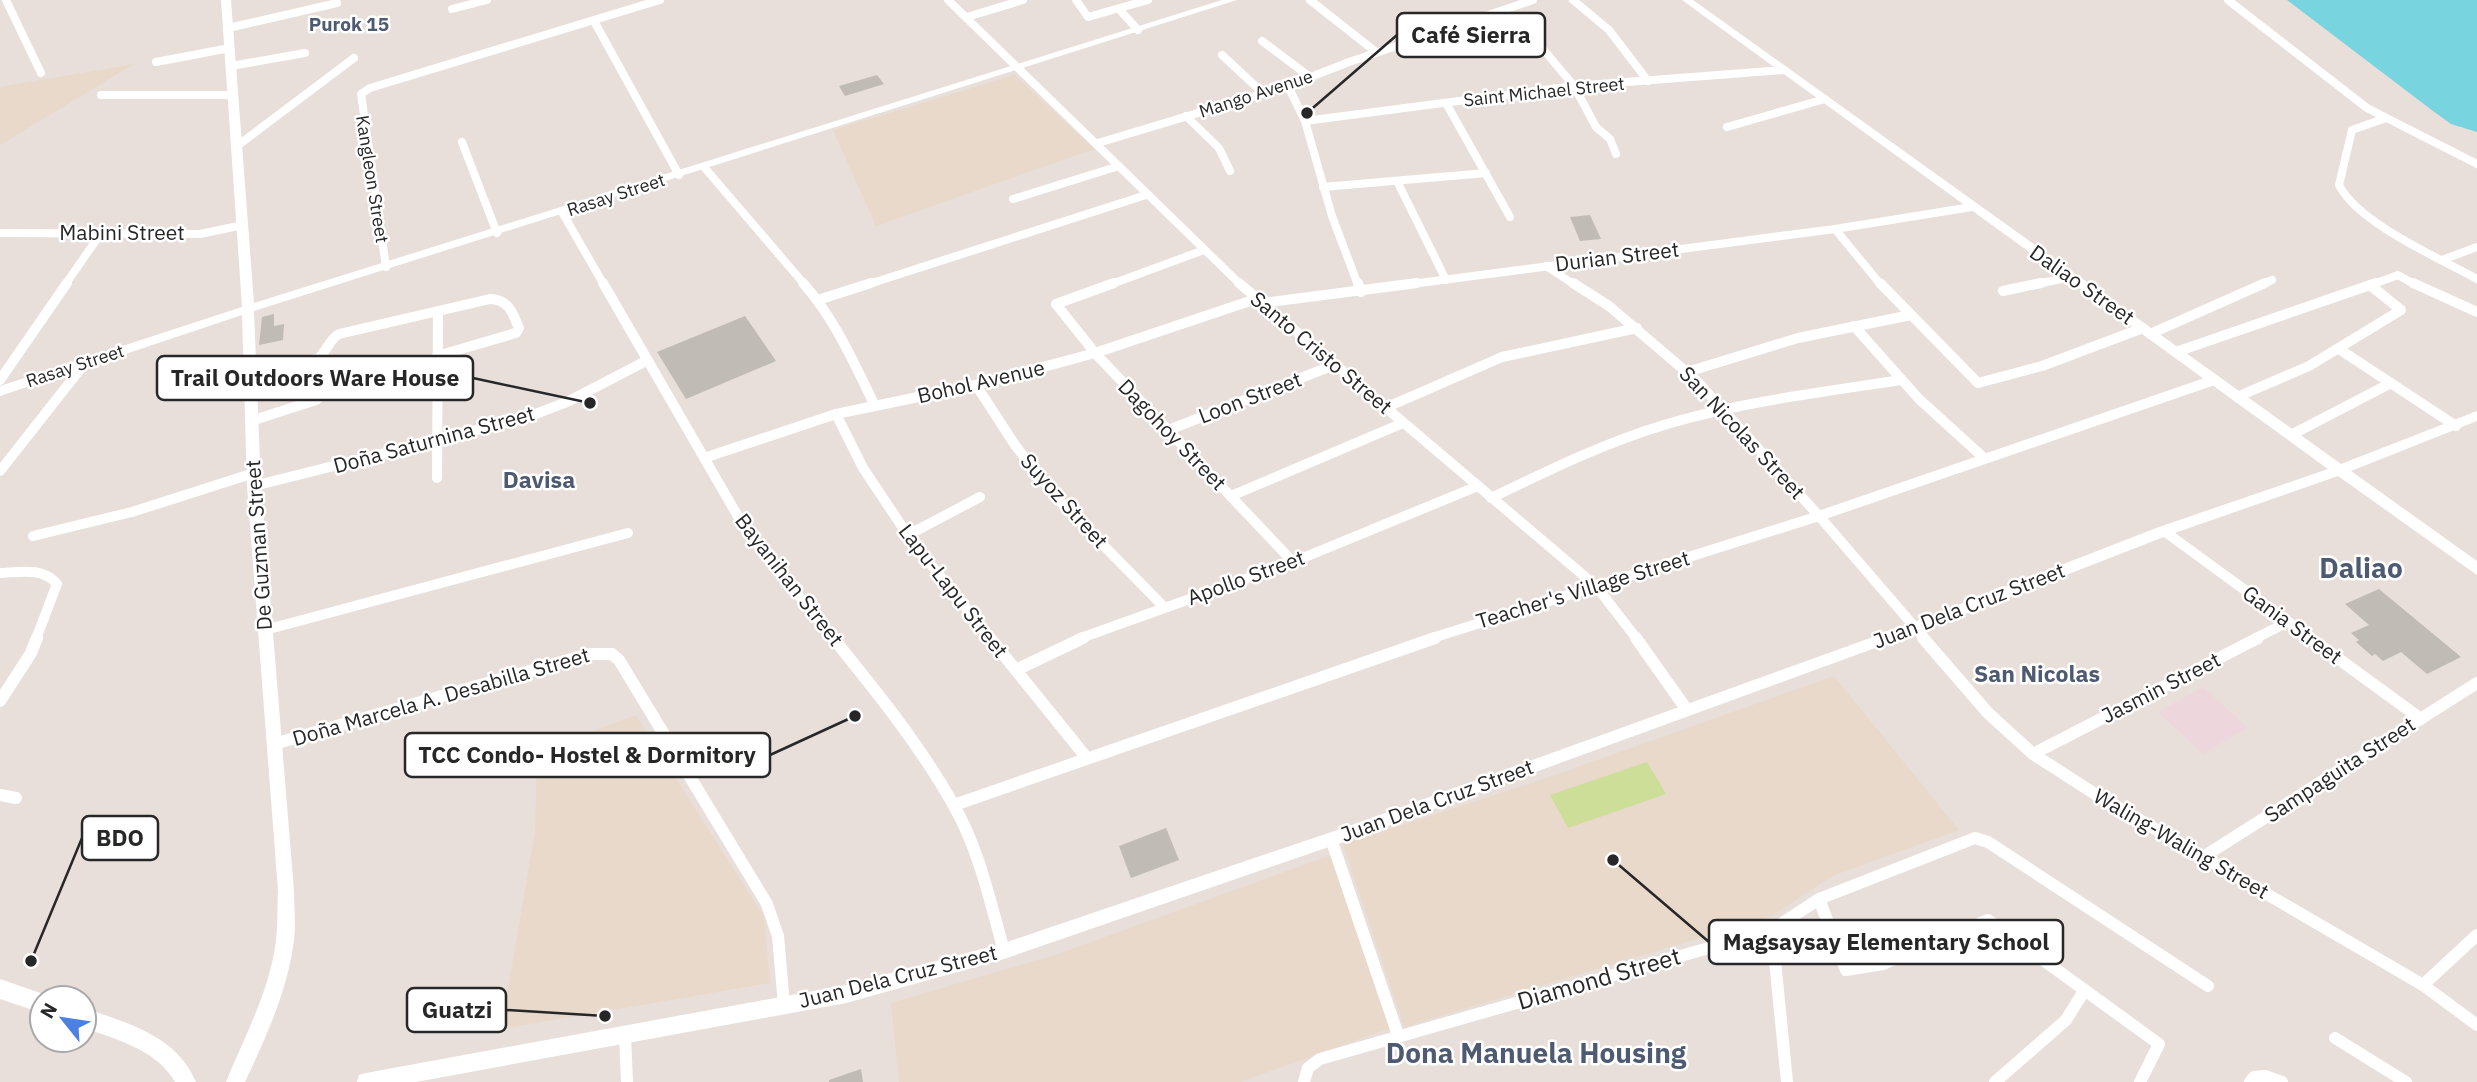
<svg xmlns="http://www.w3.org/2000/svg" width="2477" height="1082" viewBox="0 0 2477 1082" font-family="'IBM Plex Sans',sans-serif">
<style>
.education{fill:#e8d9cb}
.medical{fill:#eed7dc}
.pitch{fill:#cdde99}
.water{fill:#78d4de}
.building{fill:#c0bbb5}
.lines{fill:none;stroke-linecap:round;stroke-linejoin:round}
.minor-far2{stroke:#fff;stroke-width:8}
.minor-far1{stroke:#fff;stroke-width:10}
.minor{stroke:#fff;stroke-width:12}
.tertiary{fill:#fff;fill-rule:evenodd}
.secondary{fill:#fff;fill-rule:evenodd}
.labels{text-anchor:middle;stroke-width:5;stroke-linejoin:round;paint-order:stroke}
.far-street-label{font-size:18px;fill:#272727;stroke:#fff}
.far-neighbourhood-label{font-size:19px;font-weight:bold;fill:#4d5a71;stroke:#fff}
.street-label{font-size:21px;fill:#272727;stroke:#fff}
.neighbourhood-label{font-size:23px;font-weight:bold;fill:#4d5a71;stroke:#fff}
.near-street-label{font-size:24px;fill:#272727;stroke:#fff}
.district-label{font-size:28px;font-weight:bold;fill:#4d5a71;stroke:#fff}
.near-neighbourhood-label{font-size:28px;font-weight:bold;fill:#4d5a71;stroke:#fff}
.leader{fill:none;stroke:#272727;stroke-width:2.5}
.callout-dot{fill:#272727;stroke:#fff;stroke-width:2.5}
.callout{fill:#fff;stroke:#272727;stroke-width:2.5}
.callout-label{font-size:23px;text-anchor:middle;font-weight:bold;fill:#272727}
</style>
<rect width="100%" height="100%" fill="#e8dfda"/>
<!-- education -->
<g class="education">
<path d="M134,64L0,145V87Z"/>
<path d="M1015,75L1094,149L876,226L833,130Z"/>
<path d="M1834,676L1959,830L1832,876L1770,917L1404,1027L1343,844L1535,782Z"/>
<path d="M636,715L764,917L770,983L501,1029L535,832L537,752Z"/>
<path d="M1331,855L1393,1027L1240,1082H899L891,1003L1055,955Z"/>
</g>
<!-- medical -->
<path class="medical" d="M2203,687L2248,728L2203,754L2158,712Z"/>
<!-- pitch -->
<path class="pitch" d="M1647,762L1666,794L1568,828L1550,795Z"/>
<!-- water -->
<path class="water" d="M2287,0H2477V132L2451,124L2433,111Z"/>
<!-- building -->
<g class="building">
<path d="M877,75L884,84L845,96L839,86Z"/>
<path d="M1590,215L1601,239L1580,241L1570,217Z"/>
<path d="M274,314V326L284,324L283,340L259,345L262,317Z"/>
<path d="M745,316L776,361L686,399L657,352Z"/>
<path d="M2379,589L2461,657L2427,674L2401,652L2383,661L2375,654L2372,656L2356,642L2359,640L2351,633L2369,625L2345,604Z"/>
<path d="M1166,828L1179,860L1131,878L1119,846Z"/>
<path d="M861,1069L863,1082H829V1080Z"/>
</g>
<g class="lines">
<!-- minor-far2 -->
<g class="minor-far2">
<path d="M6,0L41,73"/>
<path d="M948,0L1241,285"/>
<path d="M1076,0L1088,17L1148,0"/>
<path d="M1310,0L1376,52"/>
<path d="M1573,0L1609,30L1648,81"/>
<path d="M2228,0L2367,108L2477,164"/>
<path d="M452,9L487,0"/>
<path d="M1119,9L1138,30"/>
<path d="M1501,11L1543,49L1574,86L1596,127L1610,139L1616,154"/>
<path d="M967,17L1023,0"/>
<path d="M594,21L679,175"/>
<path d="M228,28L337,3"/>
<path d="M1262,41L1310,77"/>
<path d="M1222,55L1264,94"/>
<path d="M156,62L230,48"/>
<path d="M231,66L305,53"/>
<path d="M1288,86L1305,121L1332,216L1358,285"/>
<path d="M101,95H233"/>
<path d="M1446,103L1510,217"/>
<path d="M1186,116L1219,148L1230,171"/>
<path d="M2386,118L2352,130L2339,185C2358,223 2439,258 2477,279"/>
<path d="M1305,121L1574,86L1784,70"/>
<path d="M1727,127L1825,99"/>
<path d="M462,142L497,233"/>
<path d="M1098,143L1288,86L1349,62L1533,0"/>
<path d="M237,146L354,58"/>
<path d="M704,167L805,285"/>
<path d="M1397,181L1446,280"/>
<path d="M1323,187L1486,173"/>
<path d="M1013,199L1119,166"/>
<path d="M562,212L604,285"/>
<path d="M1835,229L1881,285"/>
<path d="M0,233L200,234L243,225"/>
<path d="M2442,260L2477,247"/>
<path d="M1546,266L1575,285"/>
<path d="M386,267L361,94L370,88L660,0"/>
<path d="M65,285L101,233"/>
<path d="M866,285L1146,195"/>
<path d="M1109,285L1204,250"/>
<path d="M1404,285L1835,229L1972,207"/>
<path d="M2033,285L2070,277"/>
<path d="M2261,285L2272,280"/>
<path d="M2371,285L2398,275L2416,285"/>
</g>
<!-- minor-far1 -->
<g class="minor-far1">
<path d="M603,283L747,532L834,639"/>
<path d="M803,283C835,319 854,363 875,406"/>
<path d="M1114,283L1056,304L1095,353L1293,562"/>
<path d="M1239,283L1596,586L1637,639"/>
<path d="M1358,283L1361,292"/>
<path d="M1573,283L1609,306L1697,381L1819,516L1925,639"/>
<path d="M1880,283L1978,383L2042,366L2143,328"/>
<path d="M2413,283L2477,312"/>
<path d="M2003,291L2041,283"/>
<path d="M818,300L871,283"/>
<path d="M1262,303L1417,283"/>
<path d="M1854,326L1919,399L1984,458"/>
<path d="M2150,334L2265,283"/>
<path d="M2339,349L2456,426"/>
<path d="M2176,352L2376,283"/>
<path d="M1687,372L1798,338L1911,315"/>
<path d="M249,378L319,358C327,350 330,339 339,334L490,299C508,299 513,313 519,328L516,333L437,356"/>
<path d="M0,380L67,283"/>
<path d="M976,385L1015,445L1053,494L1164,607"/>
<path d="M2237,397L2309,366L2401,310L2370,285"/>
<path d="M1385,408L1502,357L1637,328"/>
<path d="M836,414L863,468L911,540L991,639"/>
<path d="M251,421L316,400L348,376"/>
<path d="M1166,431L1334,365"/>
<path d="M2291,435L2391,383"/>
<path d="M704,458L836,414L976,385L1095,353L1256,299"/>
<path d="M0,471L85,363"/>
<path d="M437,478L438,312"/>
<path d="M254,486L525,418L567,402L646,361"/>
<path d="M1231,496L1403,423"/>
<path d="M1491,498C1547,471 1604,443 1664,425C1741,402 1822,392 1901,380"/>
<path d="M2164,531L2312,639"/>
<path d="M908,535L980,497"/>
<path d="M33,536L132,512L254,473"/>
<path d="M0,573C20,572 43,567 57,584L36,639"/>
<path d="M265,630L628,533"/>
<path d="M1078,639L1293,562L1478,486"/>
<path d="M1429,639L1819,516L2214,380"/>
<path d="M2254,639L2288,622"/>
</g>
<!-- minor -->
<g class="minor">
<path d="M833,638C876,691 919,744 953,804C979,849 990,901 1004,951"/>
<path d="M990,638L1086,757"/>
<path d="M1636,638L1687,710"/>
<path d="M1923,638L1988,713L2033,754L2095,794L2423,985L2477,1025"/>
<path d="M2310,638L2421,719"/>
<path d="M1016,670L1083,638"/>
<path d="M0,701L31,653L37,638"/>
<path d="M274,744L589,654H612L619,660L767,904L778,936L784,1005"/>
<path d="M2033,754L2258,638"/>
<path d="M0,795L16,798"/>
<path d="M954,805L1435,638"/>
<path d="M1331,839L1398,1035"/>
<path d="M2203,857L2477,683"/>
<path d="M1819,899L1846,970L1883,964L1988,920L2159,1044L2140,1082"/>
<path d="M1772,930L1787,1082"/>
<path d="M2423,985L2477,935"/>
<path d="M625,1036L627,1082"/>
<path d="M2335,1038L2406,1082"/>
<path d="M1304,1082L1308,1068L1320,1059L1772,930L1819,899L1975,838L1988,842L2208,986"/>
<path d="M1995,1082L2066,1020L2084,991"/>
<path d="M2250,1082L2254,1077L2265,1076L2282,1082"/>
</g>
<!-- tertiary -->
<g class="tertiary">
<path d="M221,0H231L254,303L1222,0H1237L254,311L261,486L294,891C294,907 296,924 294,940C288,990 266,1037 245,1082H226C245,1035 270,991 276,940C278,924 277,907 278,891L247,486L242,315L0,396V386L242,307Z"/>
<path d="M1682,0H1693L2341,464L2477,411V421L2351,471L2477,561V575L2338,476L2169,535L1919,632L1349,840L1004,959L846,1003L416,1082H357L359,1075L366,1073L846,985L1004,943L1349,826L1909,624L2159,527L2328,469Z"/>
</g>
<!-- secondary -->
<g class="secondary">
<path d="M0,979L49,996L50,998H42V1013L0,999Z"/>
<path d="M84,1008C128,1023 177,1036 196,1082H175C157,1050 116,1039 84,1028Z"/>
</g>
</g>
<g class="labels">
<!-- far-street labels -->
<g class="far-street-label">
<text transform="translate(1544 92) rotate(-6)" y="6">Saint Michael Street</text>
<text transform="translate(1256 94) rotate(-18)" y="6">Mango Avenue</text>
<text transform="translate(372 179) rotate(81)" y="6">Kangleon Street</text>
<text transform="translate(616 195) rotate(-18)" y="6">Rasay Street</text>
<text transform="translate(75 366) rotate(-18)" y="6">Rasay Street</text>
</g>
<!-- far-neighbourhood labels -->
<g class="far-neighbourhood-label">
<text x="349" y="31">Purok 15</text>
</g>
<!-- street labels -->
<g class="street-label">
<text x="122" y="240">Mabini Street</text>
<text transform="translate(1617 257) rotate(-7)" y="7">Durian Street</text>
<text transform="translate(2082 285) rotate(35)" y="7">Daliao Street</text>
<text transform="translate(1321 353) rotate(40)" y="7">Santo Cristo Street</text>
<text transform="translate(981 382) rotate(-13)" y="7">Bohol Avenue</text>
<text transform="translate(1250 398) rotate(-21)" y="7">Loon Street</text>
<text transform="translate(1742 433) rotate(47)" y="7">San Nicolas Street</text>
<text transform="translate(1172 435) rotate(46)" y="7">Dagohoy Street</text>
<text transform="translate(434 440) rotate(-15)" y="7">Doña Saturnina Street</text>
<text transform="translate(1064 501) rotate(48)" y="7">Suyoz Street</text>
<text transform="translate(259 545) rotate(-94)" y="7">De Guzman Street</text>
<text transform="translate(1246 578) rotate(-20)" y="7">Apollo Street</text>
<text transform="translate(789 580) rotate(52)" y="7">Bayanihan Street</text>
<text transform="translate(1583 590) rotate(-17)" y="7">Teacher's Village Street</text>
<text transform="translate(953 591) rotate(52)" y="7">Lapu-Lapu Street</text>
<text transform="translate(1969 606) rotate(-21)" y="7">Juan Dela Cruz Street</text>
<text transform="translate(2292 625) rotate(36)" y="7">Gania Street</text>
<text transform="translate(2161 688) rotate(-27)" y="7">Jasmin Street</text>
<text transform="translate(441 697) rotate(-16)" y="7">Doña Marcela A. Desabilla Street</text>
<text transform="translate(2340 770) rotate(-33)" y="7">Sampaguita Street</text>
<text transform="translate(1437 801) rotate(-20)" y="7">Juan Dela Cruz Street</text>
<text transform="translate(2181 844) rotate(30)" y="7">Waling-Waling Street</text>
<text transform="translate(898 977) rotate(-14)" y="7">Juan Dela Cruz Street</text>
</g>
<!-- neighbourhood labels -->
<g class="neighbourhood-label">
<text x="539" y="488">Davisa</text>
<text x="2037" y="682">San Nicolas</text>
</g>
<!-- near-street labels -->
<g class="near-street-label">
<text transform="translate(1599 979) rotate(-16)" y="8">Diamond Street</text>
</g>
<!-- district labels -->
<g class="district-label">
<text x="2361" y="578">Daliao</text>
</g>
<!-- near-neighbourhood labels -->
<g class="near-neighbourhood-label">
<text x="1536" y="1063">Dona Manuela Housing</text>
</g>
</g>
<!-- callouts -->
<path class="leader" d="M1307 113L1397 35M590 403L473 378M855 716L770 755M31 961L82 838M1613 860L1709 942M605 1016L506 1010"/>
<g class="callout-dot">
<circle cx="1307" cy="113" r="7"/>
<circle cx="590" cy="403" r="7"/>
<circle cx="855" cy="716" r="7"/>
<circle cx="31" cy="961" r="7"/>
<circle cx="1613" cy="860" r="7"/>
<circle cx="605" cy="1016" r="7"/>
</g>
<g class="callout">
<rect x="1397" y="13" width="148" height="44" rx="7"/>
<rect x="157" y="356" width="316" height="44" rx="7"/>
<rect x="405" y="733" width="365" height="44" rx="7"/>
<rect x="82" y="816" width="76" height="44" rx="7"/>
<rect x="1709" y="920" width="354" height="44" rx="7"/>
<rect x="407" y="988" width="99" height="44" rx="7"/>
</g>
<g class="callout-label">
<text x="1471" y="43">Café Sierra</text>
<text x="315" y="386">Trail Outdoors Ware House</text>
<text x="587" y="763">TCC Condo- Hostel &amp; Dormitory</text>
<text x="120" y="846">BDO</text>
<text x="1886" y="950">Magsaysay Elementary School</text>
<text x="457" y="1018">Guatzi</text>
</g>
<!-- north arrow -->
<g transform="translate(63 1019) rotate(300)"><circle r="33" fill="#ffffff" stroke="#a9a9a9" stroke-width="2"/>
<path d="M0-5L12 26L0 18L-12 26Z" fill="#4c81e2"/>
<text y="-10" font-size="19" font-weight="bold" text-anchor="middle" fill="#272727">N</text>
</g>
</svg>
